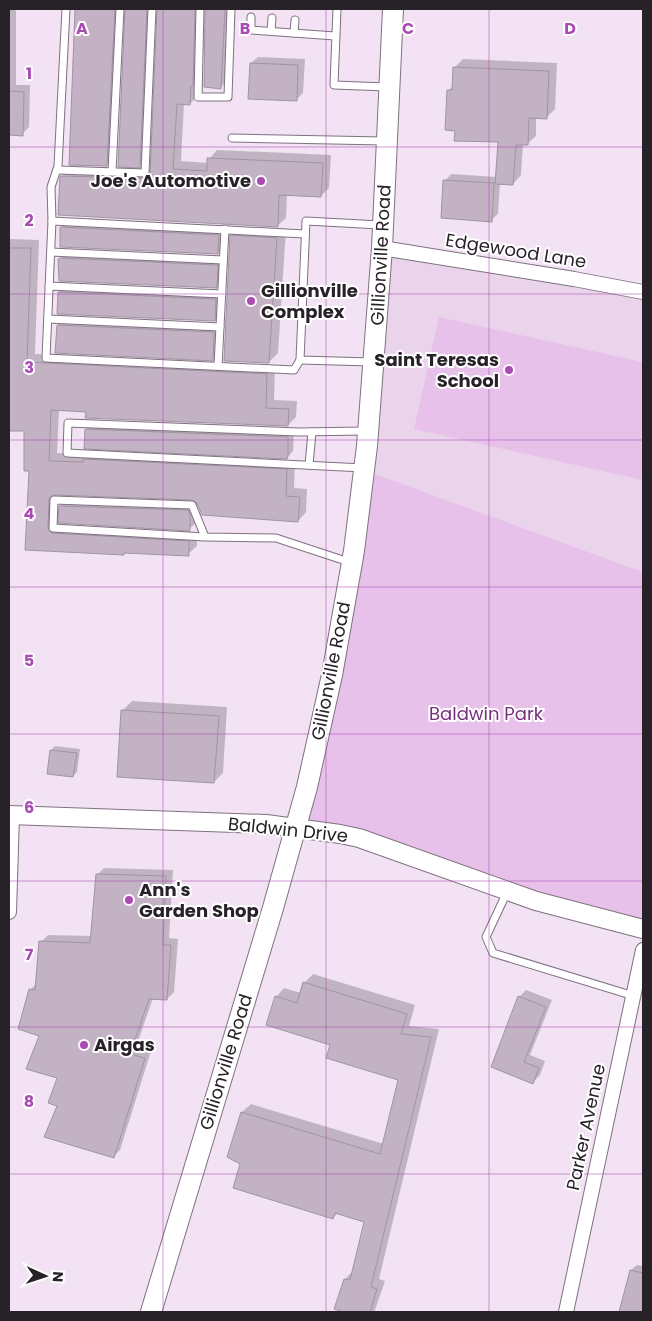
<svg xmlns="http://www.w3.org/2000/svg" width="652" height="1321" viewBox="0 0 652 1321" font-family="Poppins,sans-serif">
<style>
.built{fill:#ead4eb}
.green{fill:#e7c1ea}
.shadow{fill:#0003}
.building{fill:#c2b2c3;stroke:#a293a4}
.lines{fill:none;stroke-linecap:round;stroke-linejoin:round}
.service-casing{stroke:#7f7180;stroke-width:9}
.minor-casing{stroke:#7f7180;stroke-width:16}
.tertiary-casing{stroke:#7f7180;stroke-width:20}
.secondary-casing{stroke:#7f7180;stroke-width:22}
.service{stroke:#fff;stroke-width:7}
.minor{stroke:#fff;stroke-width:14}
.tertiary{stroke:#fff;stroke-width:18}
.secondary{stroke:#fff;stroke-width:20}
.grid{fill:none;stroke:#aa4bb4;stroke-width:1;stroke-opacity:0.55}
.poi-dot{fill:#aa4bb4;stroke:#fff;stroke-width:2}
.labels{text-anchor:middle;stroke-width:4;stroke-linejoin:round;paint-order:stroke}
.poi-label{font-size:18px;font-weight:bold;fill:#272128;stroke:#fff;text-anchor:start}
.street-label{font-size:18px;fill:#272128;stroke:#fff}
.park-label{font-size:18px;fill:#762e7e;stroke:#fff}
.grid-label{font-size:16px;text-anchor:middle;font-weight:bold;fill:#aa4bb4;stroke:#fff;stroke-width:4;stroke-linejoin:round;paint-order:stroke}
</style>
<rect width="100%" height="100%" fill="#f2e2f3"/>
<!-- built -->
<path class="built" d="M385,251L643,296V572L367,471Z"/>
<!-- green -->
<g class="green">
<path d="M439,317L643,362V480L414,429Z"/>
<path d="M367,471L643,572V927L298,826Z"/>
</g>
<!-- shadow -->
<g class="shadow">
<path d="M9,9H16V85H30L29,127L22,134H9Z"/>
<path d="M76,9H122L115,157L106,165L71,164Z"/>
<path d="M126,9H154L148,158L139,166H119Z"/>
<path d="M158,9H203L198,95L190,104L184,103L181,161L208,163L209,159L217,150L331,155L329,188L321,196L287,195L286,218L277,226L61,177L70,168L152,170Z"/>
<path d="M207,9H233L229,79L221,87L205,86Z"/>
<path d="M258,57L305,59L303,93L296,100L251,63Z"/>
<path d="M463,59L557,63L555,109L546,118L536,117V136L527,144H523L521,175L513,184L500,183L498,214L491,220L445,181L451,174L497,177L500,141L456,129L448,91L454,85V68Z"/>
<path d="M68,220L226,229L225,246L218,253L61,227Z"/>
<path d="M240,227L286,229L278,353L269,362L231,236Z"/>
<path d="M9,239L39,240L35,354L275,366L274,400L297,401L296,417L288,425L59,410L57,453L295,462L294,488L307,489L306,512L298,521L198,502L193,498L57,494L56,519L60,526L197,533V546L188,554L126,551L123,554L26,549L31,470L26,430L9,429Z"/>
<path d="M68,251L224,259L223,280L216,287L60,260Z"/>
<path d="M66,285L222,293L221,313L214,320L59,292Z"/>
<path d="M65,318L221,326L219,353L212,359L58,325Z"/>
<path d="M93,423L294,431L293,451L287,458L86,430Z"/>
<path d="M67,499L196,507V523L189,529L60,522V506Z"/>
<path d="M132,701L227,707L223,773L214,782L123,710Z"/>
<path d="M55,746L80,749L77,772L73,776L51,750Z"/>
<path d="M104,868L173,870L169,938L178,939L174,992L167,999L153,998L136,1047L151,1051L120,1150L113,1157L58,1105L59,1077L40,1035L30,990L37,983L41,942L48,935L92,936L97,875Z"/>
<path d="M313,974L415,1005L409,1026L439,1029L379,1279L385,1281L375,1310L373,1312H347L335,1308L345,1279L353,1271L365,1221L338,1213L333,1218L241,1164L242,1112L251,1104L384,1144L399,1079L332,1044L276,997L284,988L301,993L304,983Z"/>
<path d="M526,990L552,1000L530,1055L545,1061L540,1075L533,1082L492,1066L519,997Z"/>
<path d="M9,1010H10L9,1063Z"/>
<path d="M637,1265L643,1266V1312H620L631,1270Z"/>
</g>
<!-- building -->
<g class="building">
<path d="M75,9H115L107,166L69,165Z"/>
<path d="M125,9H147L140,168L118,167Z"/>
<path d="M157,9H195L193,86H191L190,105L177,104L173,169L207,171V158L323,163L321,197L279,195L278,227L58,215L60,176L145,178L150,175Z"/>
<path d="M205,9H225L221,89L204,87Z"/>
<path d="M250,63L298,65L297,101L248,99Z"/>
<path d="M453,67L549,71L547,119L529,118L528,145H516L513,185L495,184L498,142L454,141L455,131L445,130L447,90H452Z"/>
<path d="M9,91L24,92L23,136L9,135Z"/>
<path d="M443,180L494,183L492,222L441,218Z"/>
<path d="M60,227L219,235L218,254L60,247Z"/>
<path d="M230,235L277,238L269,363L224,361Z"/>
<path d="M9,248H31L27,362L267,374L266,408L289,409L288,426L85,418L86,412L51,410L49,461L83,462V459L287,469L286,496L300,497L298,522L202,515L197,503L192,500L54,495L50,497L49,500L48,528L51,533L189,541V556L124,553V555L25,550L29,471H24V431H9Z"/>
<path d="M60,258L218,265L217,288L59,281L58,259Z"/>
<path d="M58,292L216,299L215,321L57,314Z"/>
<path d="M57,325L214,332L213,361L55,353Z"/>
<path d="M85,429L288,437V456L287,459L84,449Z"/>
<path d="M59,506L188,510L190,515V531L58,523Z"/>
<path d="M121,710L219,716L214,783L117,777Z"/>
<path d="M50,750L77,753L73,777L47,774Z"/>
<path d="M96,874L166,876L163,945H171L167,1000L149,999L130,1054L145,1058L114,1158L44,1137L57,1106L48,1103L57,1078L26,1069L39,1036L18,1029L29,989L35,990L39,941L90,943Z"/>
<path d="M303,982L407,1014L401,1034L431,1037L371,1287L377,1289L370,1312H343L334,1309L344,1279L350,1280L364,1222L335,1213L333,1219L233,1188L240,1164L227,1157L241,1112L380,1154L398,1080L326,1058L330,1045L266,1025L275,996L297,1003Z"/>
<path d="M518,996L546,1007L524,1062L539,1068L533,1084L491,1067Z"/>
<path d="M630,1270L643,1273V1312H619Z"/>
</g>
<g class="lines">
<defs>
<g id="service">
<path d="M200,9L198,97H228L231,9"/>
<path d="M337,9L334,85L387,87"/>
<path d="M251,17V30L335,36"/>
<path d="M271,31L272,18"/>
<path d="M294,33L295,20"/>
<path d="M232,138L384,141"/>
<path d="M58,170L145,173L152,9"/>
<path d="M112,172L120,9"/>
<path d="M52,221L51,187L58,166L66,9"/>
<path d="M51,252L223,260"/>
<path d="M49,286L222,294"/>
<path d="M48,319L220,327"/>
<path d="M300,360L294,370L46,358L52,221L305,234"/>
<path d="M371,362L300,360L306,221L380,225"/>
<path d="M218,366L225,229"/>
<path d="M309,465L312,432"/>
<path d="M363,468L67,453L68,423L299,432L365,431"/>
<path d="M205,537L192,505L54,500L53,528L205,537L276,538L349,562"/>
<path d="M507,892L486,937L493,953L634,996"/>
</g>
<g id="minor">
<path d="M382,248L574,279L643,292"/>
<path d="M9,912L12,815"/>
<path d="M566,1312L643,950"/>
</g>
<path id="tertiary" d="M9,815L266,824L340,834L359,838L536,901L643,929"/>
<path id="secondary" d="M151,1312L273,908L307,787L332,675L354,551L367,446L382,248L393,9"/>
</defs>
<!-- service casing -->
<use href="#service" class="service-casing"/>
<!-- minor casing -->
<use href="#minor" class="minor-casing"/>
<!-- tertiary casing -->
<use href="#tertiary" class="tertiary-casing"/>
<!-- secondary casing -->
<use href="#secondary" class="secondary-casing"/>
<!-- service -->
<use href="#service" class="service"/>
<!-- minor -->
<use href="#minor" class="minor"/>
<!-- tertiary -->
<use href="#tertiary" class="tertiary"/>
<!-- secondary -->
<use href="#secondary" class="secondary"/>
</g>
<!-- grid -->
<path class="grid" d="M163,9V1312M326,9V1312M489,9V1312M9,147H643M9,294H643M9,440H643M9,587H643M9,734H643M9,881H643M9,1027H643M9,1174H643"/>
<!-- markers -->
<g class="poi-dot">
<circle cx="261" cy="181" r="5"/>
<circle cx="251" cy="301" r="5"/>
<circle cx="509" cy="370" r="5"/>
<circle cx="129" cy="900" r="5"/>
<circle cx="84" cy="1045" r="5"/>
</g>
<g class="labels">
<!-- poi labels -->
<g class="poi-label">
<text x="251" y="187" text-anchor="end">Joe's Automotive</text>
<text x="261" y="297">Gillionville<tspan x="261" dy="21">Complex</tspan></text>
<text x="499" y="366" text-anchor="end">Saint Teresas<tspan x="499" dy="21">School</tspan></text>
<text x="139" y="896">Ann's<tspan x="139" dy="21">Garden Shop</tspan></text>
<text x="94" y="1051">Airgas</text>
</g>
<!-- street labels -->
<g class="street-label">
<text transform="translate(516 251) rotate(9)" y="6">Edgewood Lane</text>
<text transform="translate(381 255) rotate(-87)" y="6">Gillionville Road</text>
<text transform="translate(331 671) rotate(-79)" y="6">Gillionville Road</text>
<text transform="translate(288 830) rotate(6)" y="6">Baldwin Drive</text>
<text transform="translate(226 1062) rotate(-73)" y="6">Gillionville Road</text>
<text transform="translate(586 1127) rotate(-78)" y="6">Parker Avenue</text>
</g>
<!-- park labels -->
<g class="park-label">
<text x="486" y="720">Baldwin Park</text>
</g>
</g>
<g class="grid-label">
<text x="82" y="34">A</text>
<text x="245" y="34">B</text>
<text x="408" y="34">C</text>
<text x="570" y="34">D</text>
<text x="29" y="79">1</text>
<text x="29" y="226">2</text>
<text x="29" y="373">3</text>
<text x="29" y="519">4</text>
<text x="29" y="666">5</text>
<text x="29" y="813">6</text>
<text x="29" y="960">7</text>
<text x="29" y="1107">8</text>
</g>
<!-- border -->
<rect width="652" height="1321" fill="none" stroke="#272128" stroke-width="20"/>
<!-- north arrow -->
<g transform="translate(45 1276) rotate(93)" stroke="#ffffff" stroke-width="4" paint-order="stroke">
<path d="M0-4L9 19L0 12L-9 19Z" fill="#272128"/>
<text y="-8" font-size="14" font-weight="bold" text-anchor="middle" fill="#272128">N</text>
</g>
</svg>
